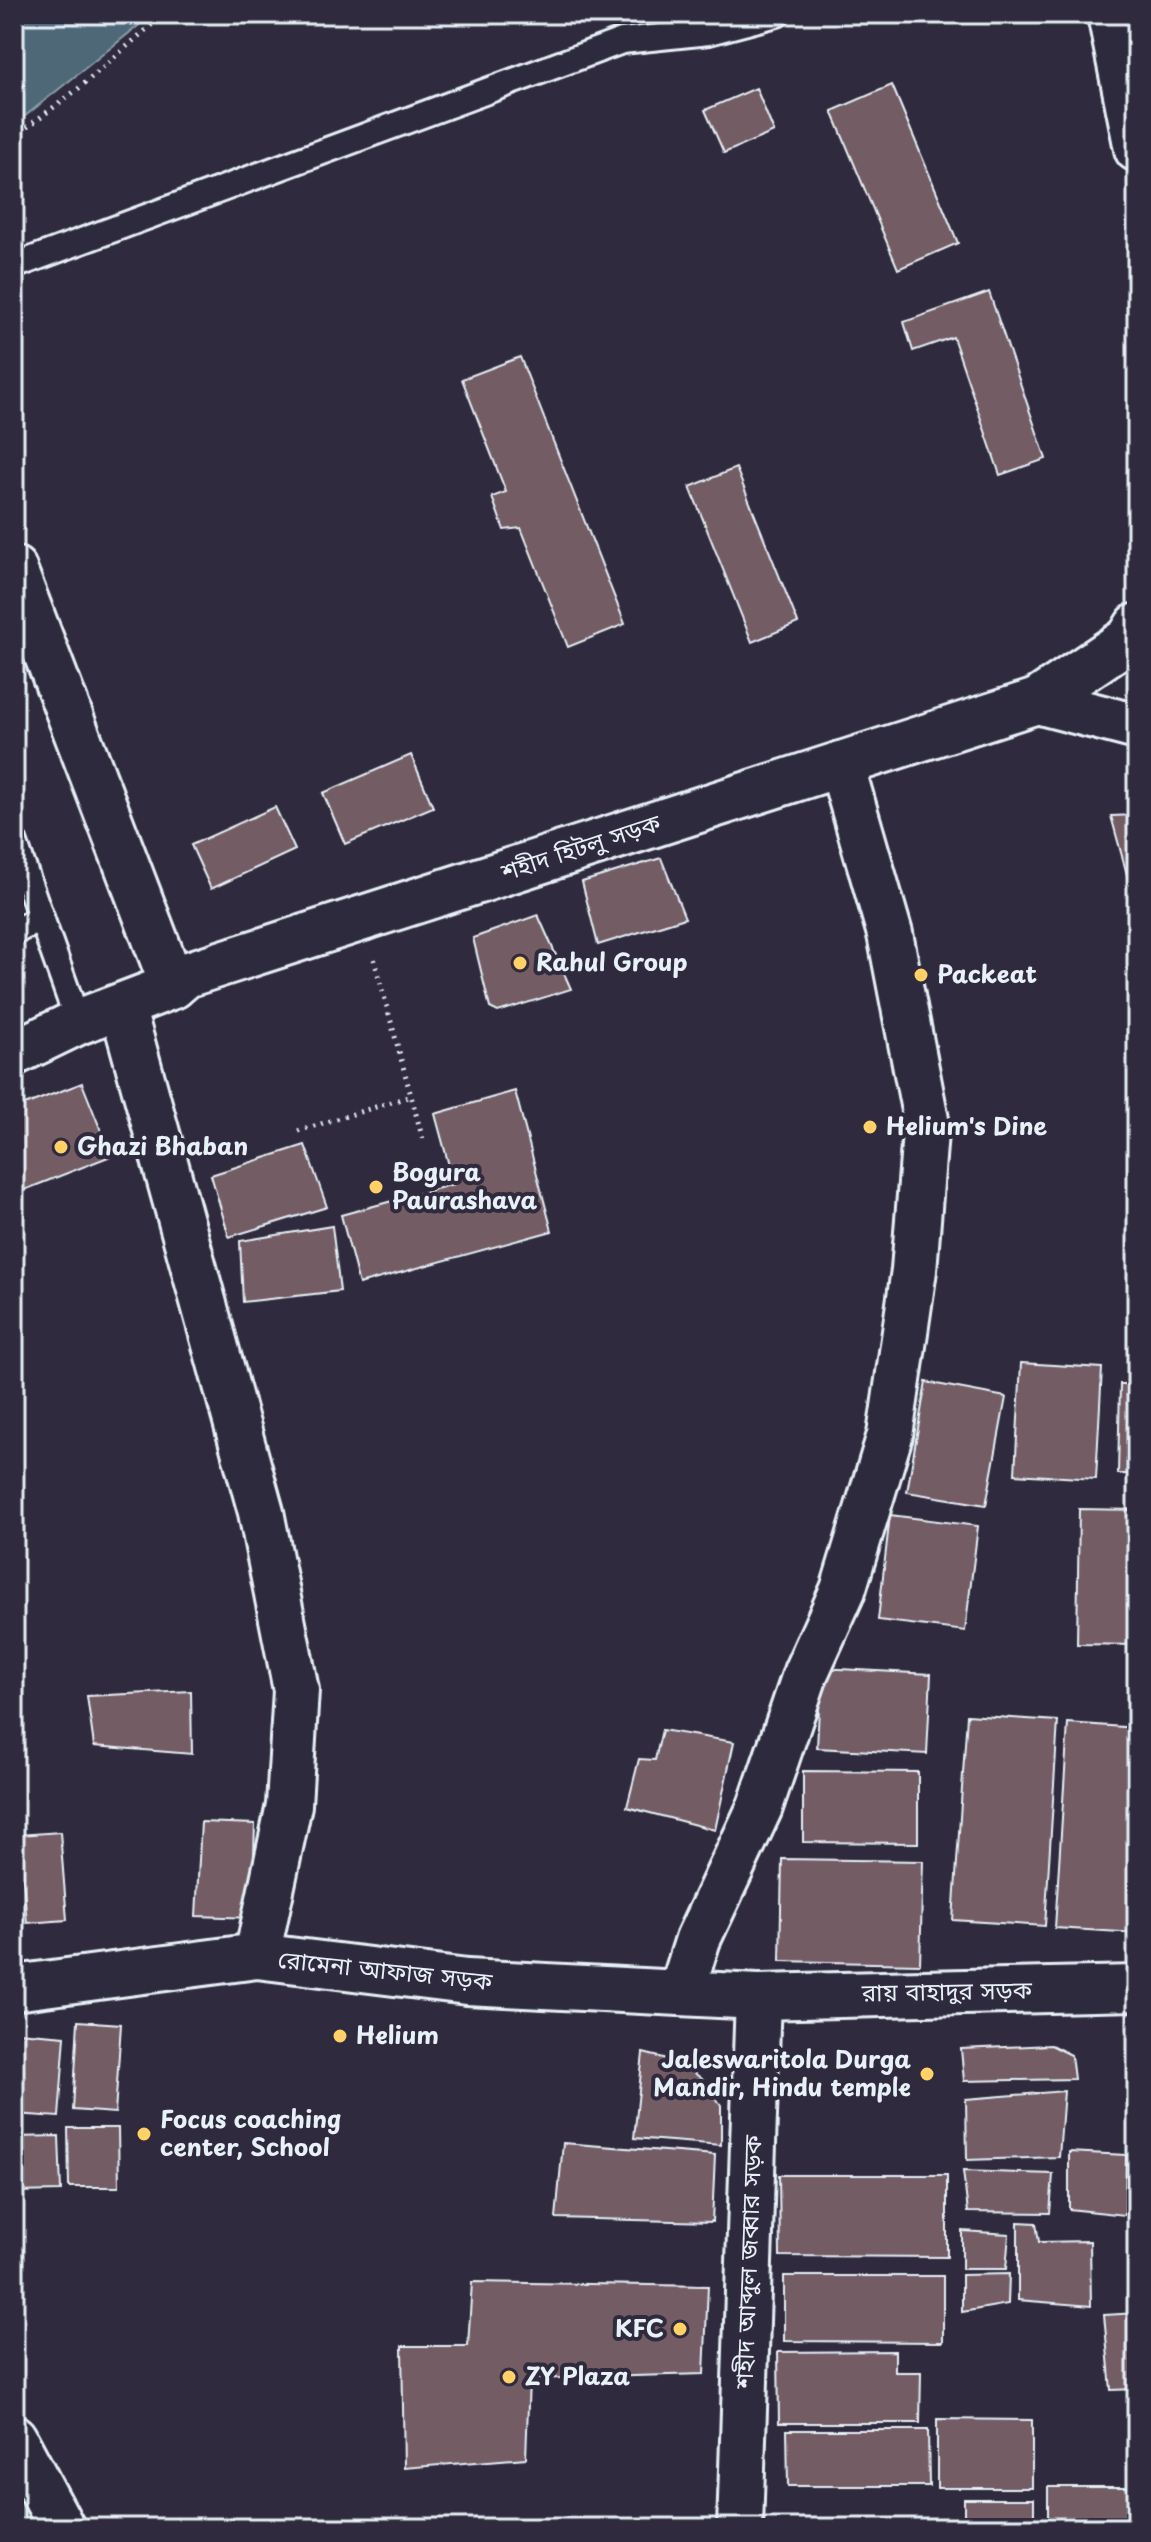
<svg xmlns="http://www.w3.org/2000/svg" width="1151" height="2542" viewBox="0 0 1151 2542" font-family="'Playpen Sans','Noto Sans Bengali',sans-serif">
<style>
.green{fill:#5a6f68;stroke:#a1b0b0;stroke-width:2}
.water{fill:#4f6878;stroke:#8c9fab;stroke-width:2}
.building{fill:#735b64;stroke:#e8f1f8;stroke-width:2}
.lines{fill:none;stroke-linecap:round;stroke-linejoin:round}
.lane-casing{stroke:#e8f1f8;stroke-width:30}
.street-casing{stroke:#e8f1f8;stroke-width:50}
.secondary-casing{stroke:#e8f1f8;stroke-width:50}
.path{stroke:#e8f1f8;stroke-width:5;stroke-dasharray:2 6;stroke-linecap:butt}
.lane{stroke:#2f2a3d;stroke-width:24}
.street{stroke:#2f2a3d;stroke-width:44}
.secondary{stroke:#2f2a3d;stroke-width:44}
.poi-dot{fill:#ffd166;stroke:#2f2a3d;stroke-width:3}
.labels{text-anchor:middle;stroke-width:8;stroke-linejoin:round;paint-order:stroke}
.street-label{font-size:24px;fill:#e8f1f8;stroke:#2f2a3d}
.poi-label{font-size:24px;font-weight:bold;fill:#e8f1f8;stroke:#2f2a3d;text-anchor:start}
</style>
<rect width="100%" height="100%" fill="#2f2a3d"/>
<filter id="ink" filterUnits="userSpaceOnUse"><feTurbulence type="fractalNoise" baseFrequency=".0125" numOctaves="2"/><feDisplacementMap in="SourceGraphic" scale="16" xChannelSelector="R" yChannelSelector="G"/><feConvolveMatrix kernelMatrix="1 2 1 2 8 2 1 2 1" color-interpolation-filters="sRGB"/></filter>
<g filter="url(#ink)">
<!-- green -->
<path class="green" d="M14,2487L39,2528H14Z"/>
<!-- water -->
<path class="water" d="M14,14H153L14,125Z"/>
<!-- building -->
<g class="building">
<path d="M892,85L958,243L898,269L832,111Z"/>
<path d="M756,88L774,132L724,153L705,110Z"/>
<path d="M989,292L1046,459L1000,475L953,337L913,351L904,322Z"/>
<path d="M520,357L625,624L568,647L521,528L504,530L492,497L506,492L462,379Z"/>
<path d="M736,468L798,623L752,642L690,487Z"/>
<path d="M411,755L433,807L345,844L323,793Z"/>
<path d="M275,807L295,850L211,889L191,845Z"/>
<path d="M1137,815V911L1111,816Z"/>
<path d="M661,858L685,918L598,945L582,882Z"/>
<path d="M538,915L571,989L498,1012L490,1008L473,938Z"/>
<path d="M82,1083L111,1156L14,1194V1109Z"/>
<path d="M515,1091L552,1231L359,1284L341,1215L454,1184L435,1114Z"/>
<path d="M305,1145L327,1207L229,1237L211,1175Z"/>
<path d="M332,1226L340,1291L243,1302L240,1241Z"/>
<path d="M1021,1363L1102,1368L1096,1479L1015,1474Z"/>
<path d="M926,1382L1006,1397L986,1505L907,1492Z"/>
<path d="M1120,1384H1137V1474H1118Z"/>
<path d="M1079,1509L1137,1510V1645L1077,1644Z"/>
<path d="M890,1515L978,1526L965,1631L878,1620Z"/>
<path d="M821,1668L931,1674L927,1754L817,1748Z"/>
<path d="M191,1691L192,1754L94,1746L87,1696Z"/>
<path d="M967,1715L1058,1721L1045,1926L953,1920Z"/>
<path d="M1068,1723L1137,1728V1933L1055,1928Z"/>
<path d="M662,1730L734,1742L715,1830L627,1807L639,1759L655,1760Z"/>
<path d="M803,1771L918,1772V1843L803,1842Z"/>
<path d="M201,1822L255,1824L252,1918L196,1916Z"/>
<path d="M60,1832L67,1920L27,1923L19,1835Z"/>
<path d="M782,1859L923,1861L920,1964L780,1961Z"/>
<path d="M78,2021L121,2024L115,2113L73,2110Z"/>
<path d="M17,2032L65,2036L59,2117L14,2114Z"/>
<path d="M1051,2045L1071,2055L1074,2079L964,2081L961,2049Z"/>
<path d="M643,2053L680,2062L702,2079L721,2105V2145L634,2138Z"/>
<path d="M1064,2091L1059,2157L967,2160L966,2099Z"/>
<path d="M68,2128H118L119,2187H69Z"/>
<path d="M59,2136L61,2191L14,2192V2137Z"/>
<path d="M563,2143L715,2155L712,2222L556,2218Z"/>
<path d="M1069,2152L1126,2155L1125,2215L1069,2209Z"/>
<path d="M963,2171L1053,2174L1050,2213L968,2212Z"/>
<path d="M779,2175H947V2257L780,2256Z"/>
<path d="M1018,2222L1036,2223L1039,2242L1090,2241L1091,2306L1018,2300Z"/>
<path d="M962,2231L1009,2234L1006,2269H962Z"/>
<path d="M1009,2274L1008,2304L962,2312V2275Z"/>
<path d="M784,2276H943V2342L784,2341Z"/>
<path d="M472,2282L708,2286L704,2374L529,2379L526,2458L404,2468L402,2346H468Z"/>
<path d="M1137,2313V2389L1111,2390L1104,2315Z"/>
<path d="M895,2351V2372H921L920,2423H779L778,2352Z"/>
<path d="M937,2419L1032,2420V2488H937Z"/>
<path d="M787,2430H928L929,2486H788Z"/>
<path d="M1048,2487H1135L1137,2528H1048Z"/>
<rect x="964" y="2499" width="70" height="29"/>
</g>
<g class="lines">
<defs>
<g id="lane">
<path d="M14,266L622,41L709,32L777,14"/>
<path d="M14,841L78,1022"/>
<path d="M14,932L41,918"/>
</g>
<g id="street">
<path d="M1110,14L1137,149"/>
<path d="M14,569L173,986"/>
<path d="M122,1006L261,1512L296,1690L289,1805L257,1956"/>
<path d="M681,1993L698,1939L760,1807L806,1672L843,1590L890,1435L914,1270L926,1120L890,934L841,764"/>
<path d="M14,2438L62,2528"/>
</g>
<g id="secondary">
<path d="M1037,701L1137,727"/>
<path d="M14,1053L78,1022L173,986L186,975L1037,701L1129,639L1137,626"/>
<path d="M14,1988L257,1956L467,1982L758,1997L1137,1988"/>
<path d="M740,2528L758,1997"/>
</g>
</defs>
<!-- lane casing -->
<use href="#lane" class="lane-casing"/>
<!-- street casing -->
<use href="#street" class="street-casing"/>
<!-- secondary casing -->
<use href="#secondary" class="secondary-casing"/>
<!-- path -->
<g class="path">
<path d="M14,137L78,89L164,14"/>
<path d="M374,959L423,1140"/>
<path d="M298,1131L411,1096"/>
</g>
<!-- lane -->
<use href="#lane" class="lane"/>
<!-- street -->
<use href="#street" class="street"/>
<!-- secondary -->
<use href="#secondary" class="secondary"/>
</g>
</g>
<!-- markers -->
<g class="poi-dot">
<circle cx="520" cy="963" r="8"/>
<circle cx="921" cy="975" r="8"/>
<circle cx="870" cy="1127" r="8"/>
<circle cx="61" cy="1147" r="8"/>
<circle cx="376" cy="1187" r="8"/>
<circle cx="340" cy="2036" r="8"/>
<circle cx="927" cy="2074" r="8"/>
<circle cx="144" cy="2134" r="8"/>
<circle cx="680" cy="2329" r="8"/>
<circle cx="509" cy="2377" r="8"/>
</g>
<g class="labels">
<!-- street labels -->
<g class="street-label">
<text transform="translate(581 848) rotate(-18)" y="8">শহীদ হিটলু সড়ক</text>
<text transform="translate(385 1971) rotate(6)" y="8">রোমেনা আফাজ সড়ক</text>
<text transform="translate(947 1992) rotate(-1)" y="8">রায় বাহাদুর সড়ক</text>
<text transform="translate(749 2262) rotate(-88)" y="8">শহীদ আব্দুল জব্বার সড়ক</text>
</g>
<!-- poi labels -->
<g class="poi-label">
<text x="536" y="971">Rahul Group</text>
<text x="937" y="983">Packeat</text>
<text x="886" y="1135">Helium's Dine</text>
<text x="77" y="1155">Ghazi Bhaban</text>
<text x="392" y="1181">Bogura<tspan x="392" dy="28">Paurashava</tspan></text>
<text x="356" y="2044">Helium</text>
<text x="911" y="2068" text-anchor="end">Jaleswaritola Durga<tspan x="911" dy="28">Mandir, Hindu temple</tspan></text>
<text x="160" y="2128">Focus coaching<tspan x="160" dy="28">center, School</tspan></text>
<text x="664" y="2337" text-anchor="end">KFC</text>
<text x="525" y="2385">ZY Plaza</text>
</g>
</g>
<!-- margin -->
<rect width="1151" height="2542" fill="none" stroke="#2f2a3d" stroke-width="48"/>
<rect x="24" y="24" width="1103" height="2494" fill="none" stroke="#e8f1f8" stroke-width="3" filter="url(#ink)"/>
</svg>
